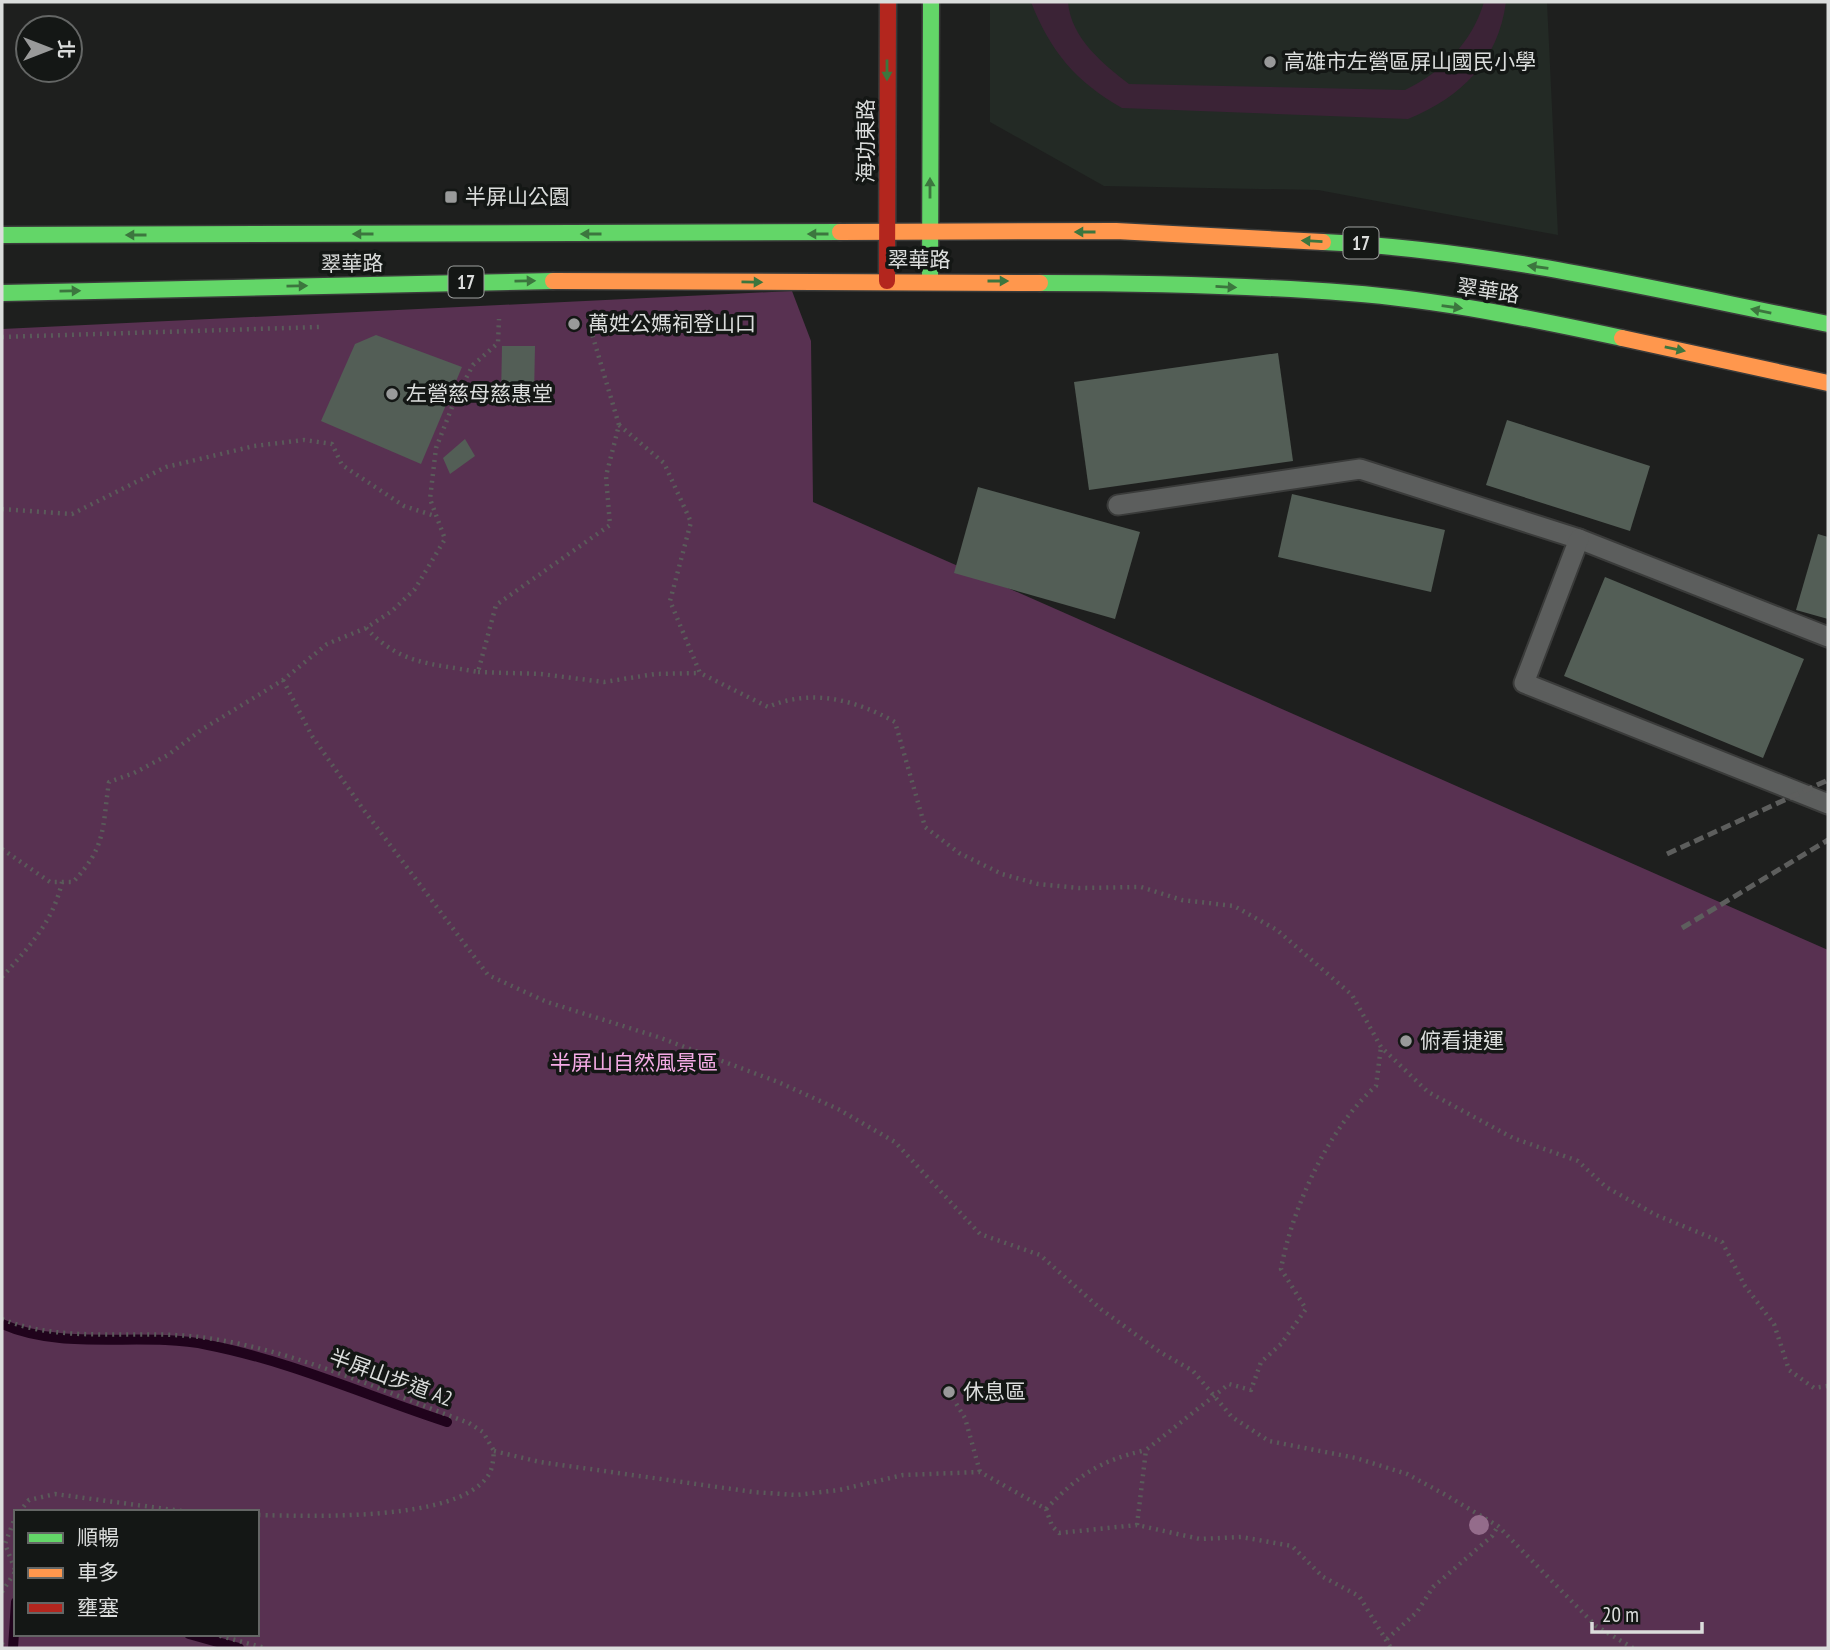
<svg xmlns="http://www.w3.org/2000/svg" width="1830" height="1650" viewBox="0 0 1830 1650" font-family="'PT Sans Narrow','Noto Sans TC',sans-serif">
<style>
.built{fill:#232a25}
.green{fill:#3b2336}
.forest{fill:#583151;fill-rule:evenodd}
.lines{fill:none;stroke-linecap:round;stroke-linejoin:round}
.stream{stroke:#20031c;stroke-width:10}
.building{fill:#535e56}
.lane-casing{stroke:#3a3b3a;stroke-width:23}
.fast-casing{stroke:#3a3b3a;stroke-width:19}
.slow-casing{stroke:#3a3b3a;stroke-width:19}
.jam-casing{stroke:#3a3b3a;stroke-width:19}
.path{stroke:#5a5b5a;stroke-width:4.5;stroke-dasharray:2 5;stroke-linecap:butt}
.lane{stroke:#5c5e5d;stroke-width:19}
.fast{stroke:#63d668;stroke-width:16}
.slow{stroke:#ff974d;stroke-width:16}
.jam{stroke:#b3261e;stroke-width:16}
.rail{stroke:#5d5e5d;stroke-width:5;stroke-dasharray:10 5;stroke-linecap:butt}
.tree{fill:#946c8b}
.oneway{fill:#3c763e}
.poi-dot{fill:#999a9a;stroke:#141715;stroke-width:2.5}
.labels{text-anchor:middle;stroke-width:7;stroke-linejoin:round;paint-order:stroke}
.shield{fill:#141715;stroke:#9fa2a0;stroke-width:2}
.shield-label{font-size:19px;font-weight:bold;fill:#dbdddc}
.poi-label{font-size:21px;fill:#dbdddc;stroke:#141715;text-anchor:start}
.street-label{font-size:21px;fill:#dbdddc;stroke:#141715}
.park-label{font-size:21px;fill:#f4abe5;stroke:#141715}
</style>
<rect width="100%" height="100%" fill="#1e1f1e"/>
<!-- built -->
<path class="built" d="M990,2H1547L1558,235L1318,190L1104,186L990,122Z"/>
<!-- green -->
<path class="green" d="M1031,2H1068C1071,38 1102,63 1129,84L1405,90C1442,72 1472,43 1484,2H1506C1498,61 1462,97 1408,119L1122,108C1076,82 1050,51 1031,2Z"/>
<!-- forest -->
<path class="forest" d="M792,291L811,341L813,502L1828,950V1648H2V329ZM16,1512H257V1634H16Z"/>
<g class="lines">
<!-- stream -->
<g class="stream">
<path d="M2,1324C65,1352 142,1331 208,1345C290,1361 367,1396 447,1422"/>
<path d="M189,1634L239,1648"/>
<path d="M13,1648L16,1602"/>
</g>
</g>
<!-- building -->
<g class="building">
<path d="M376,335L462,367L421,464L321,421L355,344Z"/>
<path d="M502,346H535L534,395L501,397Z"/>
<path d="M1278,353L1293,461L1089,490L1074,382Z"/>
<path d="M1507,420L1650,466L1630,531L1486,485Z"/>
<path d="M465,439L475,456L450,474L443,458Z"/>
<path d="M978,487L1140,532L1115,619L954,573Z"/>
<path d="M1292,494L1445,530L1431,592L1278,557Z"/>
<path d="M1818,534L1828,537V619L1796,610Z"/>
<path d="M1605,577L1804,659L1763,758L1564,676Z"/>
</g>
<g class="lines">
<defs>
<g id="lane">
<path d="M1118,505L1360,469L1579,539L1828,637"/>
<path d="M1579,539L1524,683L1828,804"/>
</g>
<g id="fast">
<path d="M2,235L840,232"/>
<path d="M1323,242C1494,250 1661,291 1828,324"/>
<path d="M930,281L931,2"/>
<path d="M1040,283C1143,283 1246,285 1349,293C1441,300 1533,319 1622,338"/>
<path d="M2,293L553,281"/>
</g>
<g id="slow">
<path d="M840,232L1116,231L1323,242"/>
<path d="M553,281L1040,283"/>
<path d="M1622,338L1828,383"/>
</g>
<path id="jam" d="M887,281L888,2"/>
</defs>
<!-- lane casing -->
<use href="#lane" class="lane-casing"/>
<!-- fast casing -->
<use href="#fast" class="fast-casing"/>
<!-- slow casing -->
<use href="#slow" class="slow-casing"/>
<!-- jam casing -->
<use href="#jam" class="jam-casing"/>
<!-- path -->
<g class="path">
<path d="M2,337L319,327"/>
<path d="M619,425L664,463L691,522L670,601L700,673L768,707C811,688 856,700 895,722L925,827L959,853L1002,874L1038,884L1079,888L1141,887L1182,900L1234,906L1277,930L1352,995L1381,1047L1428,1092L1513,1138L1578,1161L1606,1187L1656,1215L1722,1242L1745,1286L1774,1324L1789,1370L1814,1388L1828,1386"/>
<path d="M2,509L72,514L166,467L254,446L304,440L332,444L342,465L404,506L435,516"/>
<path d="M366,628C401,665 430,663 478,672L496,605L610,525L606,476L619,425L587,317"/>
<path d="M478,672L541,674L604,682L655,674L700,673"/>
<path d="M283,680L312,736L363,809L488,975L547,1002L658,1037L778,1082L838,1109L895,1142L980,1234L1040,1255L1102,1310L1160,1352L1193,1371L1232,1417L1269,1441L1356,1458L1407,1474L1444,1494L1498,1526L1596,1626L1633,1648"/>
<path d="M2,849L50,882H73C107,846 102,828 109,782L134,773L168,755L201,730L283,680L327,644L366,628L392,611L415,589L445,539L430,499L436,448L456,397L473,365L498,343L499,319"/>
<path d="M2,977C29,947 53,922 62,882"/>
<path d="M2,1319C65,1345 140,1328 207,1338C298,1351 384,1392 469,1423L483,1432L494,1451C493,1460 493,1470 487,1477C455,1522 309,1516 257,1515"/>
<path d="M949,1392L965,1418L980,1472"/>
<path d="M494,1451L540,1462L753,1492L796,1495L839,1490L903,1475L980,1472L1046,1509L1052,1526L1059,1533L1137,1525L1200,1539L1241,1537L1292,1546L1323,1577L1359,1596L1391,1648"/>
<path d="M1046,1509C1080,1474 1099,1461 1146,1450"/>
<path d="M19,1512L29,1500L55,1494L189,1512"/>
<path d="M16,1515L5,1544L16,1572"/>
<path d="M1137,1525L1146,1450L1229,1384L1251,1390L1261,1362L1281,1344L1306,1309L1281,1269C1292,1208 1329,1127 1376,1086L1381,1047"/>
<path d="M2,1592L15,1572"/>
<path d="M213,1634L265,1648"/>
<path d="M1387,1639L1417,1612L1433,1587L1492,1536L1498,1526"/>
<path d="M2,1643L4,1648"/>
</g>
<!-- lane -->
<use href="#lane" class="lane"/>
<!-- fast -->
<use href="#fast" class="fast"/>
<!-- slow -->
<use href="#slow" class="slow"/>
<!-- jam -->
<use href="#jam" class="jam"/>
<!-- rail -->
<g class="rail">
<path d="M1667,854L1828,780"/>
<path d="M1682,928L1828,840"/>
</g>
</g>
<!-- trees -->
<circle class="tree" cx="1479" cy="1525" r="10"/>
<!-- one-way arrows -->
<defs><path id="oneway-solid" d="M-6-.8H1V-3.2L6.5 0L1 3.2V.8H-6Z" transform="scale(1.75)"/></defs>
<g class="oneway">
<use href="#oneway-solid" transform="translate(887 70) rotate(90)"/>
<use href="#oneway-solid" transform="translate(930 188) rotate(-90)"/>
<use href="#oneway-solid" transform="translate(1085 232) rotate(180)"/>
<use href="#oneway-solid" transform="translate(363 234) rotate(180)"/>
<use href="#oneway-solid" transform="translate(591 234) rotate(180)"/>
<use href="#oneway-solid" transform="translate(818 234) rotate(180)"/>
<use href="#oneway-solid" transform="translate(136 235) rotate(180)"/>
<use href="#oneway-solid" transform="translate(1312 241) rotate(-177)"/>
<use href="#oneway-solid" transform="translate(1538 267) rotate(-172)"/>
<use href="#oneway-solid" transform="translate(525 281) rotate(-1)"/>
<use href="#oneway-solid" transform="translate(998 281)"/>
<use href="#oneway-solid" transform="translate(752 282) rotate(1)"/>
<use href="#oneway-solid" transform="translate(297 286) rotate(-1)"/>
<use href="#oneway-solid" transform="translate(1226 287) rotate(3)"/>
<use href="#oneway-solid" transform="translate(70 291) rotate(-1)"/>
<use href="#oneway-solid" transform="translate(1452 307) rotate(8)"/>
<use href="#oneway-solid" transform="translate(1761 311) rotate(-169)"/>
<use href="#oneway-solid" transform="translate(1675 349) rotate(12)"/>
</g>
<!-- markers -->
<g class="poi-dot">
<circle cx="1270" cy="62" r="7"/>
<rect x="444" y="190" width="14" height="14" rx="3.5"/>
<circle cx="574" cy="324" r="7"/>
<circle cx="392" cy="394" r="7"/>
<circle cx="1406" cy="1041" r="7"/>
<circle cx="949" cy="1392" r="7"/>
</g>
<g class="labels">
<!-- shield labels -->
<g class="shield">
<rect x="1343.5" y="227.5" width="35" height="31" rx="5"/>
<rect x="448.5" y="266.5" width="35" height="31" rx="5"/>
</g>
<g class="shield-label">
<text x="1361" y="250">17</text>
<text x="466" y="289">17</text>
</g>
<!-- poi labels -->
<g class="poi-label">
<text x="1284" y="69">高雄市左營區屏山國民小學</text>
<text x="465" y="204">半屏山公園</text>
<text x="588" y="331">萬姓公媽祠登山口</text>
<text x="406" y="401">左營慈母慈惠堂</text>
<text x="1420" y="1048">俯看捷運</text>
<text x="963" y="1399">休息區</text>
</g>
<!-- street labels -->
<g class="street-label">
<text transform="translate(866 141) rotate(-90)" y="7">海功東路</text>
<text x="919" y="267">翠華路</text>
<text transform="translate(352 264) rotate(-1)" y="7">翠華路</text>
<text transform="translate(1488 291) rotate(8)" y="7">翠華路</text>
<text transform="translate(391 1378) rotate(20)" y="7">半屏山步道 A2</text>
</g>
<!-- park labels -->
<g class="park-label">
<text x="634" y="1070">半屏山自然風景區</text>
</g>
</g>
<!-- border -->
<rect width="1830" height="1650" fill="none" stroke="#dbdddc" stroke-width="7"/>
<!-- legend -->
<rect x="14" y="1510" width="245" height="126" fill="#141715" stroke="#646665" stroke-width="2"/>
<rect x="28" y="1533" width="35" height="10" fill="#63d668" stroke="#646665" stroke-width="2"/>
<text x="77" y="1545" font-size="21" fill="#dbdddc">順暢</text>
<rect x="28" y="1568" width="35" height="10" fill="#ff974d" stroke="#646665" stroke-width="2"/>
<text x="77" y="1580" font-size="21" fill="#dbdddc">車多</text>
<rect x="28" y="1603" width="35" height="10" fill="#b3261e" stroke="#646665" stroke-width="2"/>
<text x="77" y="1615" font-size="21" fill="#dbdddc">壅塞</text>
<!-- north arrow -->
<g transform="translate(49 49) rotate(90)"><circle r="33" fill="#141715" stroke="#646665" stroke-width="2"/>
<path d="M0-5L12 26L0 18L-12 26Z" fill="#999a9a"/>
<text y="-10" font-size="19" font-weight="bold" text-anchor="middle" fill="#dbdddc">北</text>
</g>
<!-- scale -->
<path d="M1592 1622v10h110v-10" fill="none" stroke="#dbdddc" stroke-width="3.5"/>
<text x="1602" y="1622" font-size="21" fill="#dbdddc" stroke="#141715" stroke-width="5" paint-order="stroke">20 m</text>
</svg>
